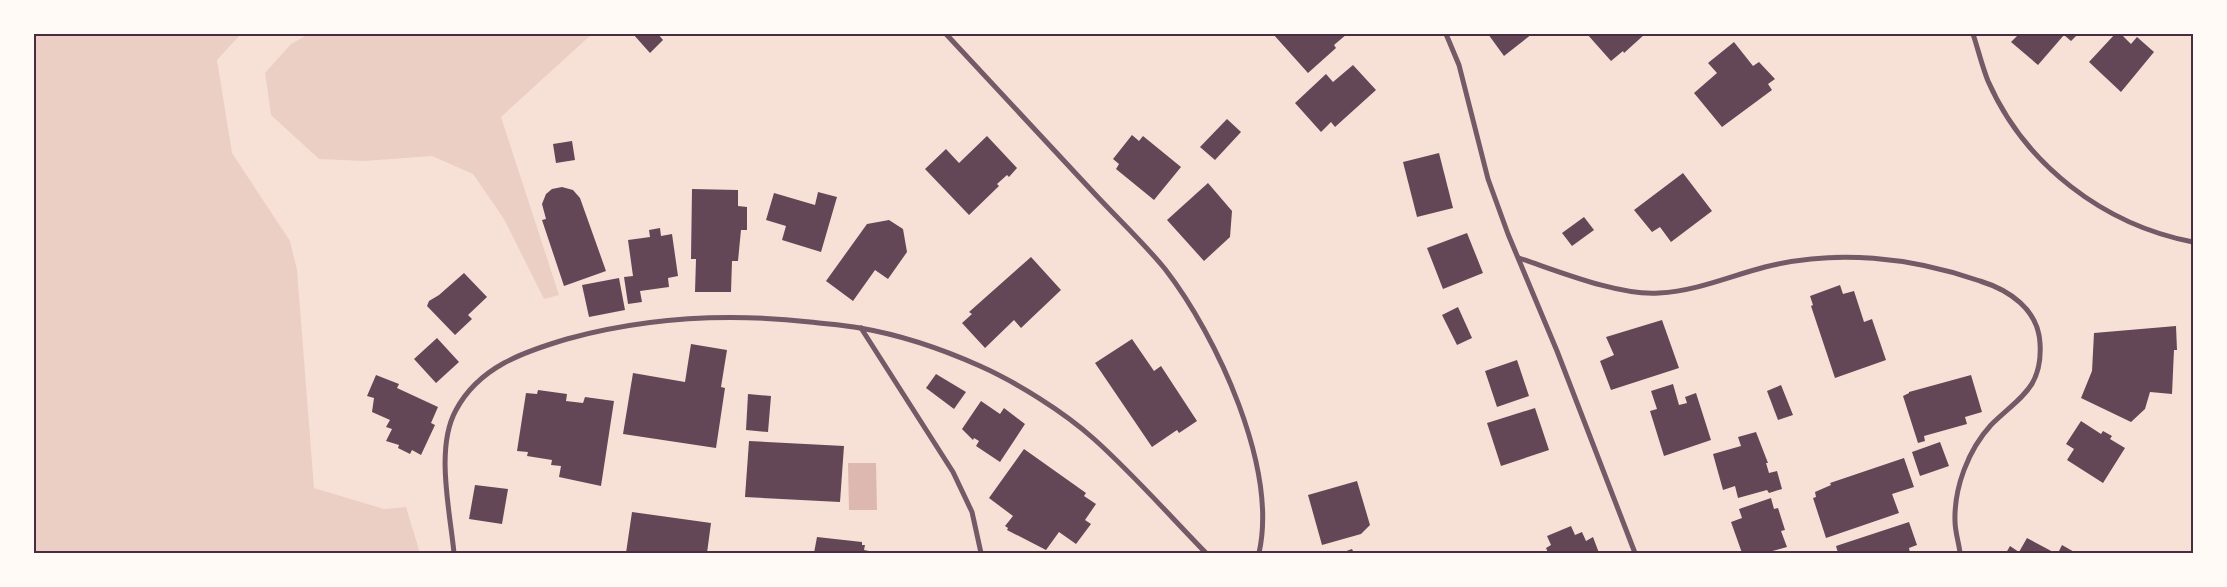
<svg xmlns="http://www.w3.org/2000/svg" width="2227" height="587" viewBox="0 0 2227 587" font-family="Barlow,sans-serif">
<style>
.green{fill:#ebcfc5}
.water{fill:#dcb8b0}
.building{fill:#644757}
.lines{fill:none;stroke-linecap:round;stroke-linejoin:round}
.minor{stroke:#755966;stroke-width:5}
.neatline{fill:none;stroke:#4a2c40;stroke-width:2}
</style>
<rect width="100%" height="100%" fill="#f7e1d7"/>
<!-- green -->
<g class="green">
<path d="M34,34H241L217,60L232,153L290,241L297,270L314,488L384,509L406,507L420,553H34Z"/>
<path d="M309,34H592L501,117L559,295L544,299L504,219L473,174L432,156L364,161L319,159L271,115L265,73L291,44Z"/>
</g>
<!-- water -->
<path class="water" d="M848,463H876L877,510H849Z"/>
<!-- building -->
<g class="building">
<path d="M633,34H658L663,40L650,53Z"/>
<path d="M1273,34H1347L1334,45L1336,48L1308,73Z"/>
<path d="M1488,34H1532L1504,56Z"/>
<path d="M1587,34H1645L1624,53L1623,51L1611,61Z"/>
<path d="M2019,34H2078L2071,41L2064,35L2038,65L2011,42Z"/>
<path d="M2115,34H2121L2131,44L2137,37L2154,52L2121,92L2089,62Z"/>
<path d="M1734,42L1753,66L1759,62L1775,79L1768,84L1772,90L1722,127L1694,93L1717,73L1708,63Z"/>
<path d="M1353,65L1376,90L1335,127L1331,122L1321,132L1295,103L1326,74L1333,82Z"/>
<path d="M1227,119L1241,132L1215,160L1200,147Z"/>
<path d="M1132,135L1139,141L1143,136L1181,167L1154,200L1116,169L1119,164L1113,159Z"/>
<path d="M987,136L1017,168L1009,177L1007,175L997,184L999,186L969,215L925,169L946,149L959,163Z"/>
<path d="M572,141L575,160L556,163L553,144Z"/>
<path d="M1439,153L1453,208L1417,217L1403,162Z"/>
<path d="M1683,173L1712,211L1671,242L1660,227L1652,232L1634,210Z"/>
<path d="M1208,183L1232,211L1230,237L1204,261L1167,220Z"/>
<path d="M562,187L573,190L580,198L606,271L564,286L542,220L546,219L542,204L546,194L552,189Z"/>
<path d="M692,189L738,190V206L747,207V230H741L738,261H732L731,292H695L696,259H691Z"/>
<path d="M818,192L837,197L821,252L782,240L786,226L766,220L774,193L815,205Z"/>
<path d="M1584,217L1594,230L1572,246L1562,233Z"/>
<path d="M889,220L903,229L907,252L888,279L875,270L853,301L826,281L867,224Z"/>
<path d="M660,228L661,236L672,234L678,276L668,278L669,287L640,291L642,302L628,304L624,277L633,276L628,240L650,237L649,230Z"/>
<path d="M1467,233L1483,273L1443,289L1427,248Z"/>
<path d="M1031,257L1061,290L1021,328L1014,320L985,348L962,323L972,314L969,312Z"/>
<path d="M464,273L487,297L468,315L472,319L455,335L427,306L429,301L439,295Z"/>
<path d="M619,278L625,310L589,317L582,285Z"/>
<path d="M1840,285L1843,294L1854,291L1864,322L1872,319L1886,360L1835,378L1811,306L1813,305L1810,296Z"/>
<path d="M1458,307L1472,338L1457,345L1442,315Z"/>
<path d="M1662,320L1679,368L1611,390L1600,361L1614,355L1606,337Z"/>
<path d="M2176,326L2177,350H2174L2172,394L2150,392L2145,409L2131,422L2081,398L2092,371L2094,333Z"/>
<path d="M437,338L459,362L436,383L414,359Z"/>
<path d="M1132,339L1154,371L1161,366L1197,421L1179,433L1177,430L1152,447L1095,363Z"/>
<path d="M691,344L727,350L721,387L725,388L716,448L623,434L633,373L685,382Z"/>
<path d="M1517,360L1529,396L1497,407L1485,371Z"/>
<path d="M936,374L966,392L954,409L926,388Z"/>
<path d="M376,375L399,384L397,388L438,407L431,423L435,425L421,455L412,450L410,454L398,448L399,445L386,441L392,429L386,427L390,420L372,412L374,398L367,396Z"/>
<path d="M1971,375L1982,412L1965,417L1967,424L1924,436L1925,441L1918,443L1903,396L1909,393V392Z"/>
<path d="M1673,384L1679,405L1687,403L1685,397L1696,393L1711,440L1664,456L1650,411L1657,409L1651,391Z"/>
<path d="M1781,385L1793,415L1778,420L1767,391Z"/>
<path d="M538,390L567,394L566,401L583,403L585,397L614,401L601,486L559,477L561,466L551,465L552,460L527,456L528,452L517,451L526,393L537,394Z"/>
<path d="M748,394L771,396L768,432L746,430Z"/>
<path d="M981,401L1000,414L1004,408L1025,424L1000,462L976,446L979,441L974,438L973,440L962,429Z"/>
<path d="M1535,408L1549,450L1501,466L1487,423Z"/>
<path d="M2081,421L2101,434L2103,431L2112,436L2110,439L2125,448L2103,483L2067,460L2074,449L2066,444Z"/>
<path d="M1756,432L1768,463H1766L1769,473L1777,471L1782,489L1769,493L1767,490L1738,498L1735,486L1723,490L1713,454L1741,446L1738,437Z"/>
<path d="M749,441L844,446L840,502L745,497Z"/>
<path d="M1940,442L1949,466L1920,476L1912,452Z"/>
<path d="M1024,449L1086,493L1084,496L1096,504L1085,520L1091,524L1076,544L1059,532L1046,550L1007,530L1008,528L1005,526L1013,516L989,498Z"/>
<path d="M1904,458L1914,487L1892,494L1899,513L1826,538L1813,498L1816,497L1815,492L1831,485L1830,483Z"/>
<path d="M1357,481L1370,525L1361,534L1322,545L1308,495Z"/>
<path d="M475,485L508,489L502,524L469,519Z"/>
<path d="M1771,498L1774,509L1778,508L1785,530L1781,531L1787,547L1765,553H1742L1731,522L1742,518L1739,509Z"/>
<path d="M632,512L711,523L707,553H626Z"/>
<path d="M1909,522L1917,545L1909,548L1910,553H1838L1836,546Z"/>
<path d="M1571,526L1575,535L1582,532L1586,541L1593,537L1599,553H1548L1546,548L1551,545L1547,536Z"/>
<path d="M817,537L862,542V545H865L864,550L879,553H814Z"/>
<path d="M2027,538L2055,553H2006L2010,546L2019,552Z"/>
<path d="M2062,545L2076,553H2058Z"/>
<path d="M1352,549L1354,553H1341Z"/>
</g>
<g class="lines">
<!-- minor -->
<g class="minor">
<path d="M946,34C995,86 1044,139 1093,192C1116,217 1143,242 1165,269C1217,336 1278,468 1259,553"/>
<path d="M1446,34L1459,65L1488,179L1508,234L1557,351L1635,553"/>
<path d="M1973,34C1978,49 1982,66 1988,81C2025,165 2104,225 2193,242"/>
<path d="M1519,258C1558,271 1619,296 1659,293C1697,291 1730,276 1765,267C1836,249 1911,257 1980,281C2009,290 2038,309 2040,343C2043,389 2018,398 1991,425C1968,450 1954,488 1955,521C1955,532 1959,543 1960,553"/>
<path d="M861,328L953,472L972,512L981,553"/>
<path d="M454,553C450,511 435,448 456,410C479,367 523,352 567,339C647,317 728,313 810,322C827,324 844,325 860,328C901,335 942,349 980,366C1016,382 1064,412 1094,439C1133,474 1169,515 1206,553"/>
<path d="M2193,553V552"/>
</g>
</g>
<!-- border -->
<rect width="2227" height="587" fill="none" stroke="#fffaf5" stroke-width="70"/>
<rect x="35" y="35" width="2157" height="517" class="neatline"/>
</svg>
